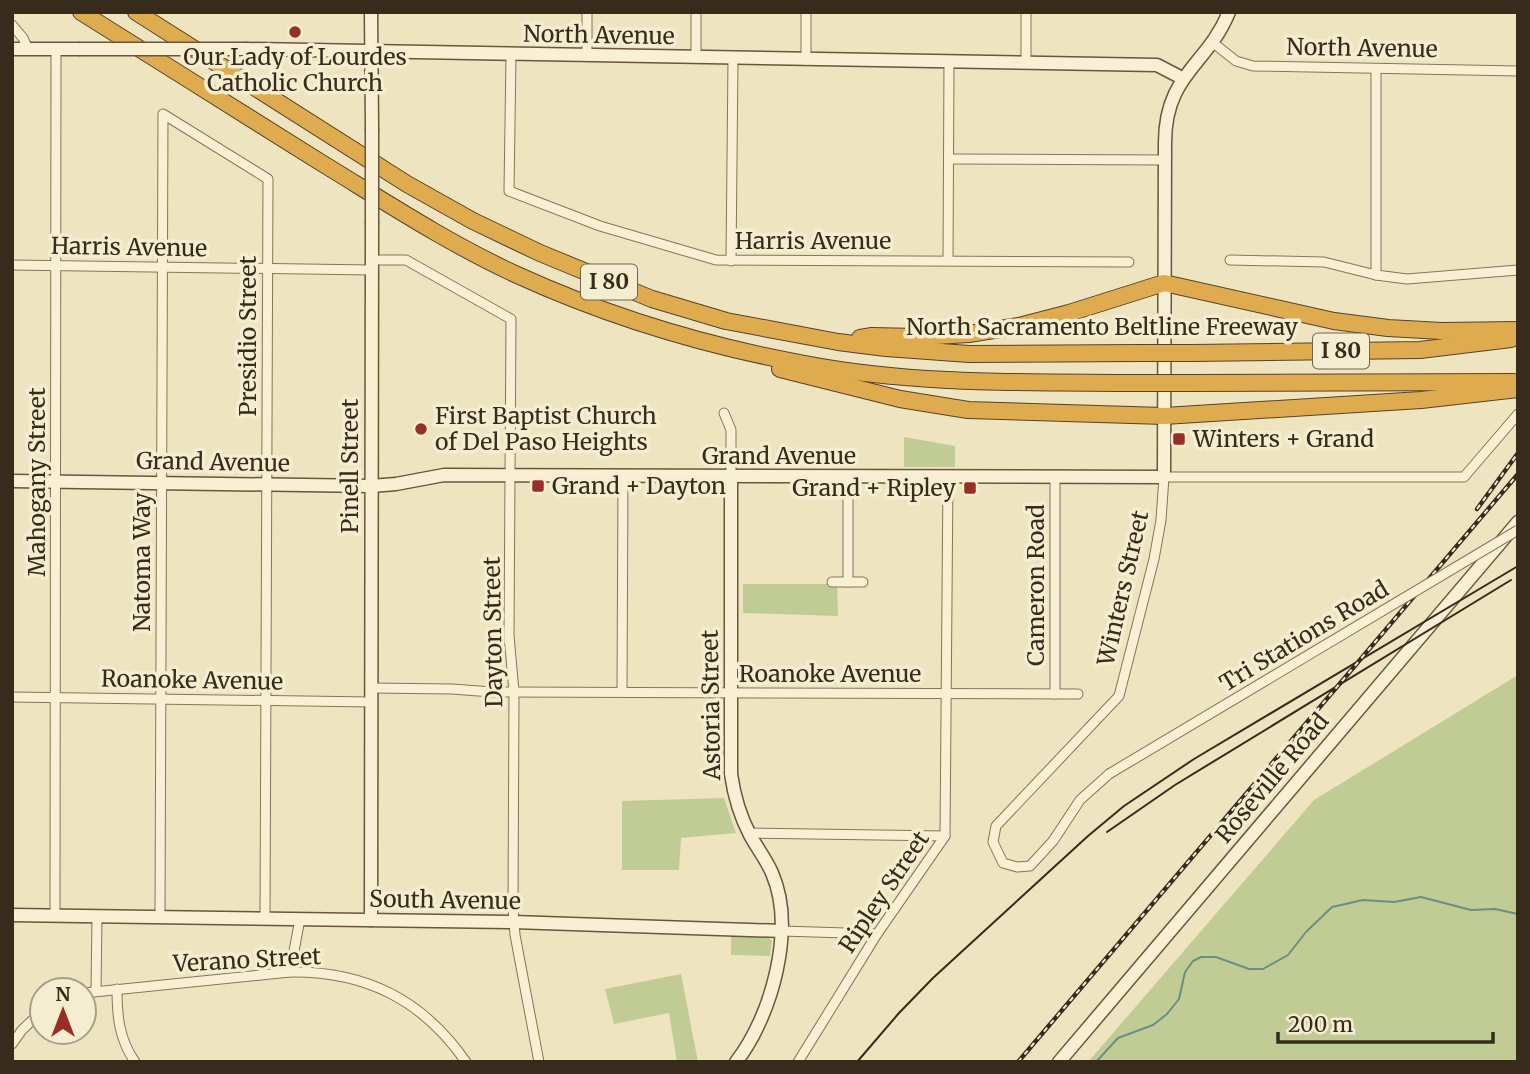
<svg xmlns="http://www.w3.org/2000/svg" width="1530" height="1074" viewBox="0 0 1530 1074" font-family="Merriweather,serif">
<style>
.green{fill:#c1cc94}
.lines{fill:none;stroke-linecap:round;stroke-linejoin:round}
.stream{stroke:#6a8e88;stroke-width:2}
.street-casing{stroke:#877558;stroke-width:11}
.secondary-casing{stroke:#69563b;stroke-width:15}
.highway-casing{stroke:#55422c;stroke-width:18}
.street{stroke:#f9f0d3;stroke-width:9}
.secondary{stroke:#f9f0d3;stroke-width:12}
.highway{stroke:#dfab4f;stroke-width:16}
.tram{stroke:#372b1c;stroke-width:2}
.rail-casing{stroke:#372b1c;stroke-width:4.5}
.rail{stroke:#f5edcf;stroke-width:2;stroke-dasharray:5;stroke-linecap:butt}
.street-bridge-casing{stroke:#877558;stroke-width:11;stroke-linecap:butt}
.secondary-bridge-casing{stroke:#69563b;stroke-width:15;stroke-linecap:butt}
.highway-bridge-casing{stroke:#55422c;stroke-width:18;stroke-linecap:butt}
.street-bridge{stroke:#f9f0d3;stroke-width:9}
.secondary-bridge{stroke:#f9f0d3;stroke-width:12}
.highway-bridge{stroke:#dfab4f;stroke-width:16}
.poi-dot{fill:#972f27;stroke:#f5edcf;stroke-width:2.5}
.labels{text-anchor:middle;stroke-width:7;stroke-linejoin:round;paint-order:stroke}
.shield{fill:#f5edcf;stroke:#706552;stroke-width:2}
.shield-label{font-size:21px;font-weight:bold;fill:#372b1c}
.street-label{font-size:23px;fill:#372b1c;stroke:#f5edcf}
.poi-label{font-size:23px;fill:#372b1c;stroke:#f5edcf;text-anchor:start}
</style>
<rect width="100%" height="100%" fill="#eee4c0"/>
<!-- green -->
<g class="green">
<path d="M904,437L955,446V467H904Z"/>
<path d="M743,584H837L838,616L743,613Z"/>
<path d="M1518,675V1062H1088L1314,800Z"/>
<path d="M724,798L736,833L681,838L679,870H622V801Z"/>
<path d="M731,935L767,936L772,941L770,956L731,955Z"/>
<path d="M681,974L698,1062H677L669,1013L614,1024L605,989Z"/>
</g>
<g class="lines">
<!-- stream -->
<path class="stream" d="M1096,1062L1118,1038L1153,1025L1167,1014L1179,999L1185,972L1193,961L1201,957H1216L1249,969H1263L1288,955L1306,932L1332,907L1363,900L1394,902L1421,897L1471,910L1495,909L1518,914"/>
<defs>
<g id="street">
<path d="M696,12V58"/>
<path d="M806,12V60"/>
<path d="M1026,12V63"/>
<path d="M12,25L23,38L28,49"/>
<path d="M1212,42L1236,61L1253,66L1518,71"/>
<path d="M511,55L509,191L600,226L716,260L1129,262"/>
<path d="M587,56V12"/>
<path d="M949,159L1164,160"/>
<path d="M372,260H406L511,319L509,635L514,692L513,909L515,935L539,1062"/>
<path d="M948,260L949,62"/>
<path d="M1230,260L1324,262L1376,275L1407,279L1518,270"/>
<path d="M731,261L733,59"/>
<path d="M12,265L372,270"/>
<path d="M1376,275V69"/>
<path d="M724,413L731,430V477"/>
<path d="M832,582H863"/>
<path d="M848,582V477"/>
<path d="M371,688L452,689L492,692L1078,694"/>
<path d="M622,692L623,477"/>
<path d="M1055,694V477"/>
<path d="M12,697L371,702"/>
<path d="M1109,774L1080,800L1053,841L1030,866L1017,867L1003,863L993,842L996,826L1119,696L1154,559L1161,520L1164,477H1464L1518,414"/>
<path d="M749,833L945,836"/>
<path d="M55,916L56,49"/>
<path d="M160,917L163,114L268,179L265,919"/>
<path d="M782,931L877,934"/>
<path d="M290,972L300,919"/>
<path d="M117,989C117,1016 119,1039 135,1062"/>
<path d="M96,991L97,917"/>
<path d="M84,993L290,972C366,971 423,1000 466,1062"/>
<path d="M12,1044L22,1030L42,1011"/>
<path d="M798,1062L877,934L945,836L948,477"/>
</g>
<g id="secondary">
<path d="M371,12L372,129"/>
<path d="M12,49H79"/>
<path d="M247,49L1157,65L1182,78"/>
<path d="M731,477V774C734,795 740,816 750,835C757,848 766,859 772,873C796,928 772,1016 736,1062"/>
<path d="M12,481L371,486L396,484L444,475L1164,477L1165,143C1165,74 1207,66 1229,12"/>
<path d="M12,915L513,922L782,931"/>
<path d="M371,920L372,224"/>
<path d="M1059,1062L1518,522"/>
</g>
<g id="highway">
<path d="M81,12C161,62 240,112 320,162C384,201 446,242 515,274C607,316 705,346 805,364C915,385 1027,382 1138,383"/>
<path d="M136,12L407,184L473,221L540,253L652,299L726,321L838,342L886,348L969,354L1140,353"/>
<path d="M860,338L872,336L918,337L969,334L1019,326L1069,313L1164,283L1334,321L1388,328L1442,331L1518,330"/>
<path d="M1192,353L1420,350L1511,339"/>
<path d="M780,369L900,399L968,410L1164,416L1421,400L1518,389"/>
<path d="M1191,383L1514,382"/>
</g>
</defs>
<!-- street casing -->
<use href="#street" class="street-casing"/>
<!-- secondary casing -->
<use href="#secondary" class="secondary-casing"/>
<!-- highway casing -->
<use href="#highway" class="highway-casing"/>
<!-- street -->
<use href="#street" class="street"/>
<!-- secondary -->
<use href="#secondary" class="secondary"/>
<!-- highway -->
<use href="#highway" class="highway"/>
<!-- tram -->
<g class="tram">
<path d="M1107,832L1175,785L1511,580"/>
<path d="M857,1062L899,1013L933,978L1088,836L1124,806L1194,759L1518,566"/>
</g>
<defs>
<g id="rail">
<path d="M1477,509L1518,453"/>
<path d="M1018,1062L1518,474"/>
</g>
</defs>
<!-- rail casing -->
<use href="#rail" class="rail-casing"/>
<!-- rail -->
<use href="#rail" class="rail"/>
<defs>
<path id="street-bridge" d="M1109,774L1518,530"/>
<g id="secondary-bridge">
<path d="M79,49H247"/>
<path d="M372,129V224"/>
</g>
<g id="highway-bridge">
<path d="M1140,353H1192"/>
<path d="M1138,383H1191"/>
</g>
</defs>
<!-- street-bridge casing -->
<use href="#street-bridge" class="street-bridge-casing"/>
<!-- secondary-bridge casing -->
<use href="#secondary-bridge" class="secondary-bridge-casing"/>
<!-- highway-bridge casing -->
<use href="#highway-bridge" class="highway-bridge-casing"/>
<!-- street-bridge -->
<use href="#street-bridge" class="street-bridge"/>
<!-- secondary-bridge -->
<use href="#secondary-bridge" class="secondary-bridge"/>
<!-- highway-bridge -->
<use href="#highway-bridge" class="highway-bridge"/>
</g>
<!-- markers -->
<g class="poi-dot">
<circle cx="295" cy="32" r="7"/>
<circle cx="421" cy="429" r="7"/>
<rect x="1172" y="432" width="14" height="14" rx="3.5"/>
<rect x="531" y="479" width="14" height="14" rx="3.5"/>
<rect x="963" y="481" width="14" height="14" rx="3.5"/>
</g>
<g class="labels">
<!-- shield labels -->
<g class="shield">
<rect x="581" y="264.5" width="56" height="35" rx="5"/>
<rect x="1313" y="333.5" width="56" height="35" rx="5"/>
</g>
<g class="shield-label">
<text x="609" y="289">I 80</text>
<text x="1341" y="358">I 80</text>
</g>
<!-- street labels -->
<g class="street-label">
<text transform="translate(599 35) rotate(1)" y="8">North Avenue</text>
<text transform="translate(1362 48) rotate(1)" y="8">North Avenue</text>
<text x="813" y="249">Harris Avenue</text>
<text transform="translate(129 247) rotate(1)" y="8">Harris Avenue</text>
<text x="1102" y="335">North Sacramento Beltline Freeway</text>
<text transform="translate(248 336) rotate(-90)" y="8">Presidio Street</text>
<text x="779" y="464">Grand Avenue</text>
<text transform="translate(213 462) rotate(1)" y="8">Grand Avenue</text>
<text transform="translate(350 466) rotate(-90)" y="8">Pinell Street</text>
<text transform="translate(37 482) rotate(-90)" y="8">Mahogany Street</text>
<text transform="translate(142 562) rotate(-90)" y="8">Natoma Way</text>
<text transform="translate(1036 585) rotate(-90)" y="8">Cameron Road</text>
<text transform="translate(1123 588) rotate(-77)" y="8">Winters Street</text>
<text transform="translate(493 632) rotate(-91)" y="8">Dayton Street</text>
<text transform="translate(1304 636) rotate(-31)" y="8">Tri Stations Road</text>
<text x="830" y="682">Roanoke Avenue</text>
<text transform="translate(192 680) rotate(1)" y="8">Roanoke Avenue</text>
<text transform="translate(711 705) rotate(-91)" y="8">Astoria Street</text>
<text transform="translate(1272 778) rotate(-50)" y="8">Roseville Road</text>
<text transform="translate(884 892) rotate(-56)" y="8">Ripley Street</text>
<text transform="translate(445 900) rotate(1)" y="8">South Avenue</text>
<text transform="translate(247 960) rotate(-3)" y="8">Verano Street</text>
</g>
<!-- poi labels -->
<g class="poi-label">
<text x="295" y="65" text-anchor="middle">Our Lady of Lourdes<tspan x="295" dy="26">Catholic Church</tspan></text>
<text x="435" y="424">First Baptist Church<tspan x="435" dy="26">of Del Paso Heights</tspan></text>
<text x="1193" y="447">Winters + Grand</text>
<text x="552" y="494">Grand + Dayton</text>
<text x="956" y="496" text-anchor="end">Grand + Ripley</text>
</g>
</g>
<!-- border -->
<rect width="1530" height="1074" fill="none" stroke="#372b1c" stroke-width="28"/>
<!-- north arrow -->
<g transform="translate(63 1011)"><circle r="33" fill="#f5edcf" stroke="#a99f87" stroke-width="2"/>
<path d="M0-5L12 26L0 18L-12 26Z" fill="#972f27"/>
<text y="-10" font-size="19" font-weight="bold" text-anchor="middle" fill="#372b1c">N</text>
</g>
<!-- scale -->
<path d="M1278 1032v10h215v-10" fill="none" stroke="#372b1c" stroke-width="3.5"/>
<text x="1288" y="1032" font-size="21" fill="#372b1c" stroke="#f5edcf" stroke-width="5" paint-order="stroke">200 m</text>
</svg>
